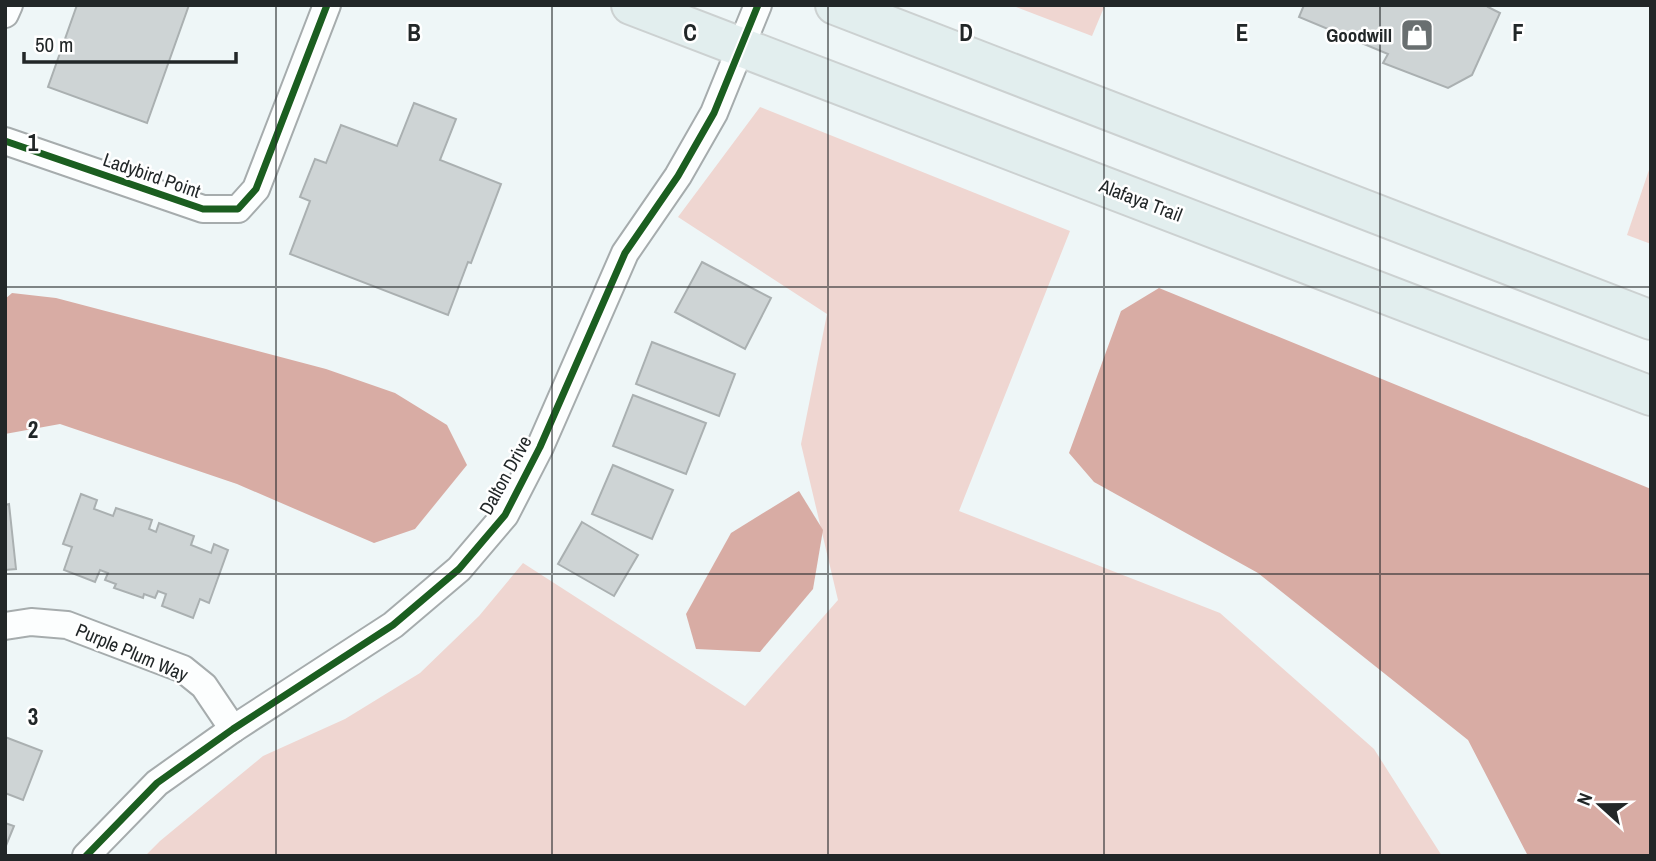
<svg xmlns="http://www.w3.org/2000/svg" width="1656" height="861" viewBox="0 0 1656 861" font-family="'Archivo Narrow',sans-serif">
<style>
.green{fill:#efd6d1}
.water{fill:#d8aca4}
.building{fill:#ced4d5;stroke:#aab0b1;stroke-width:2}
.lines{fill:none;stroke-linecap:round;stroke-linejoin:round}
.street-casing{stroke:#a6acad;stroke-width:30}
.primary-casing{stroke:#ccd1d1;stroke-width:42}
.street{stroke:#fcfefe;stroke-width:26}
.primary{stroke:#e2eeee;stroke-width:38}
.cycleway-casing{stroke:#fff;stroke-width:11}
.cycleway{stroke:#1b5e20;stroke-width:7}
.grid{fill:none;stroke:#222728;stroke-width:2;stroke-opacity:0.55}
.labels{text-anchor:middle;stroke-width:5;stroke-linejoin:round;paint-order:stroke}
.poi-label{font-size:19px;font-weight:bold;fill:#222728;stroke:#fff;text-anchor:end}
.street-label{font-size:19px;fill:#222728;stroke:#fff}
.grid-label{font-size:23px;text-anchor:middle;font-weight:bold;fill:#222728;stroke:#fff;stroke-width:5;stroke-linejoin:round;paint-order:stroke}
</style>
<rect width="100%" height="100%" fill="#eef6f7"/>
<!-- green -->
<g class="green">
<path d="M1011,5H1105L1092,36Z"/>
<path d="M760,107L1070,231L959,511L1220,613L1374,749L1442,856H145L160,841L263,756L345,719L420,673L479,616L523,563L745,706L838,600L801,444L827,314L678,217Z"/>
<path d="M1651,164V244L1627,235Z"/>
</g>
<!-- water -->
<g class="water">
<path d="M1159,288L1651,489V856H1528L1468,740L1258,573L1094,482L1069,453L1121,311Z"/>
<path d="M12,293L56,298L326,369L395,393L447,425L467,465L415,529L374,543L237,484L60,424L5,434V299Z"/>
<path d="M799,491L823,530L813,589L760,652L696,649L686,614L731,533Z"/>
</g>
<!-- building -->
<g class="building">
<path d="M77,5H189L147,123L48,87Z"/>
<path d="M1304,5H1489L1488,7L1500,13L1472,75L1448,88L1383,63L1388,54L1299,17Z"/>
<path d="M414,103L456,119L440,160L501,184L471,263L468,262L448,315L290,254L310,201L300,197L315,159L326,163L341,125L397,146Z"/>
<path d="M702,262L771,298L745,349L675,312Z"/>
<path d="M652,342L735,374L719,416L636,384Z"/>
<path d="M633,395L706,423L686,474L613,446Z"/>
<path d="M613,465L673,490L652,539L592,514Z"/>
<path d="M81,494L97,500L94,509L113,516L116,508L152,520L149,529L156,532L159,523L194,536L191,545L211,553L214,544L228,550L209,603L200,599L193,618L162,606L166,594L158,591L155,598L144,594L143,598L114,588L116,584L105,580L108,573L100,570L95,582L64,570L72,547L63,544Z"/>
<path d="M9,504L16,569L5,570V505Z"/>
<path d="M582,522L638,555L614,596L558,564Z"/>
<path d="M5,737L42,751L23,800L5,793Z"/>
<path d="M5,823L14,826L5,848Z"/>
</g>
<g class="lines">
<defs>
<g id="street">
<path d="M5,14L9,5"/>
<path d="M5,141L203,209H238L256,189L327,5"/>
<path d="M5,626L31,622L67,625L183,669L204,686L233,729"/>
<path d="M86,856L157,783L233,729L393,625L459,569L505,515L540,447L625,253L678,176L714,113L758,5"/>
</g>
<g id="primary">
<path d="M631,5L1651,396"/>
<path d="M835,5L1651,320"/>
</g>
</defs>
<!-- street casing -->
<use href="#street" class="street-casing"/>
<!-- primary casing -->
<use href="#primary" class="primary-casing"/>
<!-- street -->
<use href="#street" class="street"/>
<!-- primary -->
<use href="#primary" class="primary"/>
<defs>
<g id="cycleway">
<path d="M5,141L203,209H238L256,189L327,5"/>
<path d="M86,856L157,783L233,729L393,625L459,569L505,515L540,447L625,253L678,176L714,113L758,5"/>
</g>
</defs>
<!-- cycleway casing -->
<use href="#cycleway" class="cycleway-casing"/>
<!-- cycleway -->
<use href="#cycleway" class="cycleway"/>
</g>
<!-- grid -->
<path class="grid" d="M276,5V856M552,5V856M828,5V856M1104,5V856M1380,5V856M5,287H1651M5,574H1651"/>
<!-- icons -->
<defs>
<symbol id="shop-square" viewBox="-11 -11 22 22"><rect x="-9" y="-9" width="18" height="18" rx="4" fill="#696f70" stroke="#fff"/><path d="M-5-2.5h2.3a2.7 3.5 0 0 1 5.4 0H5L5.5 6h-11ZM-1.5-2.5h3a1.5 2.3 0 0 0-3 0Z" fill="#fff"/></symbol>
</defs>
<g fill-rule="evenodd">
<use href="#shop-square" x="1398" y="16" width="38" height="38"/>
</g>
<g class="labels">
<!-- poi labels -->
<g class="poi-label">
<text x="1392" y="42">Goodwill</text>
</g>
<!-- street labels -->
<g class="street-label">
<text transform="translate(152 175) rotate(19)" y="7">Ladybird Point</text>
<text transform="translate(1141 200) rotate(21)" y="7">Alafaya Trail</text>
<text transform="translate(505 475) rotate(-61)" y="7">Dalton Drive</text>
<text transform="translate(132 652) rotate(23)" y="7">Purple Plum Way</text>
</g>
</g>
<g class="grid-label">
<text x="414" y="41">B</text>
<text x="690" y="41">C</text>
<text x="966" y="41">D</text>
<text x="1242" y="41">E</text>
<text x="1518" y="41">F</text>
<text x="33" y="151">1</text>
<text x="33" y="438">2</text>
<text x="33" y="725">3</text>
</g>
<!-- border -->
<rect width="1656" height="861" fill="none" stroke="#222728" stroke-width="14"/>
<!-- north arrow -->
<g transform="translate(1600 805) rotate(291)" stroke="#ffffff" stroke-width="5" paint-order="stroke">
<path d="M0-5L12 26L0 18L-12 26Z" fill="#222728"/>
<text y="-10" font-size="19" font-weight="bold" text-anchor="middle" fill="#222728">N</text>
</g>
<!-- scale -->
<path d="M24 52v10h212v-10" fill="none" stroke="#222728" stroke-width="3.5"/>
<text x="35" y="52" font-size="21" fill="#222728" stroke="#ffffff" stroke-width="5" paint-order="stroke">50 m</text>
</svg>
